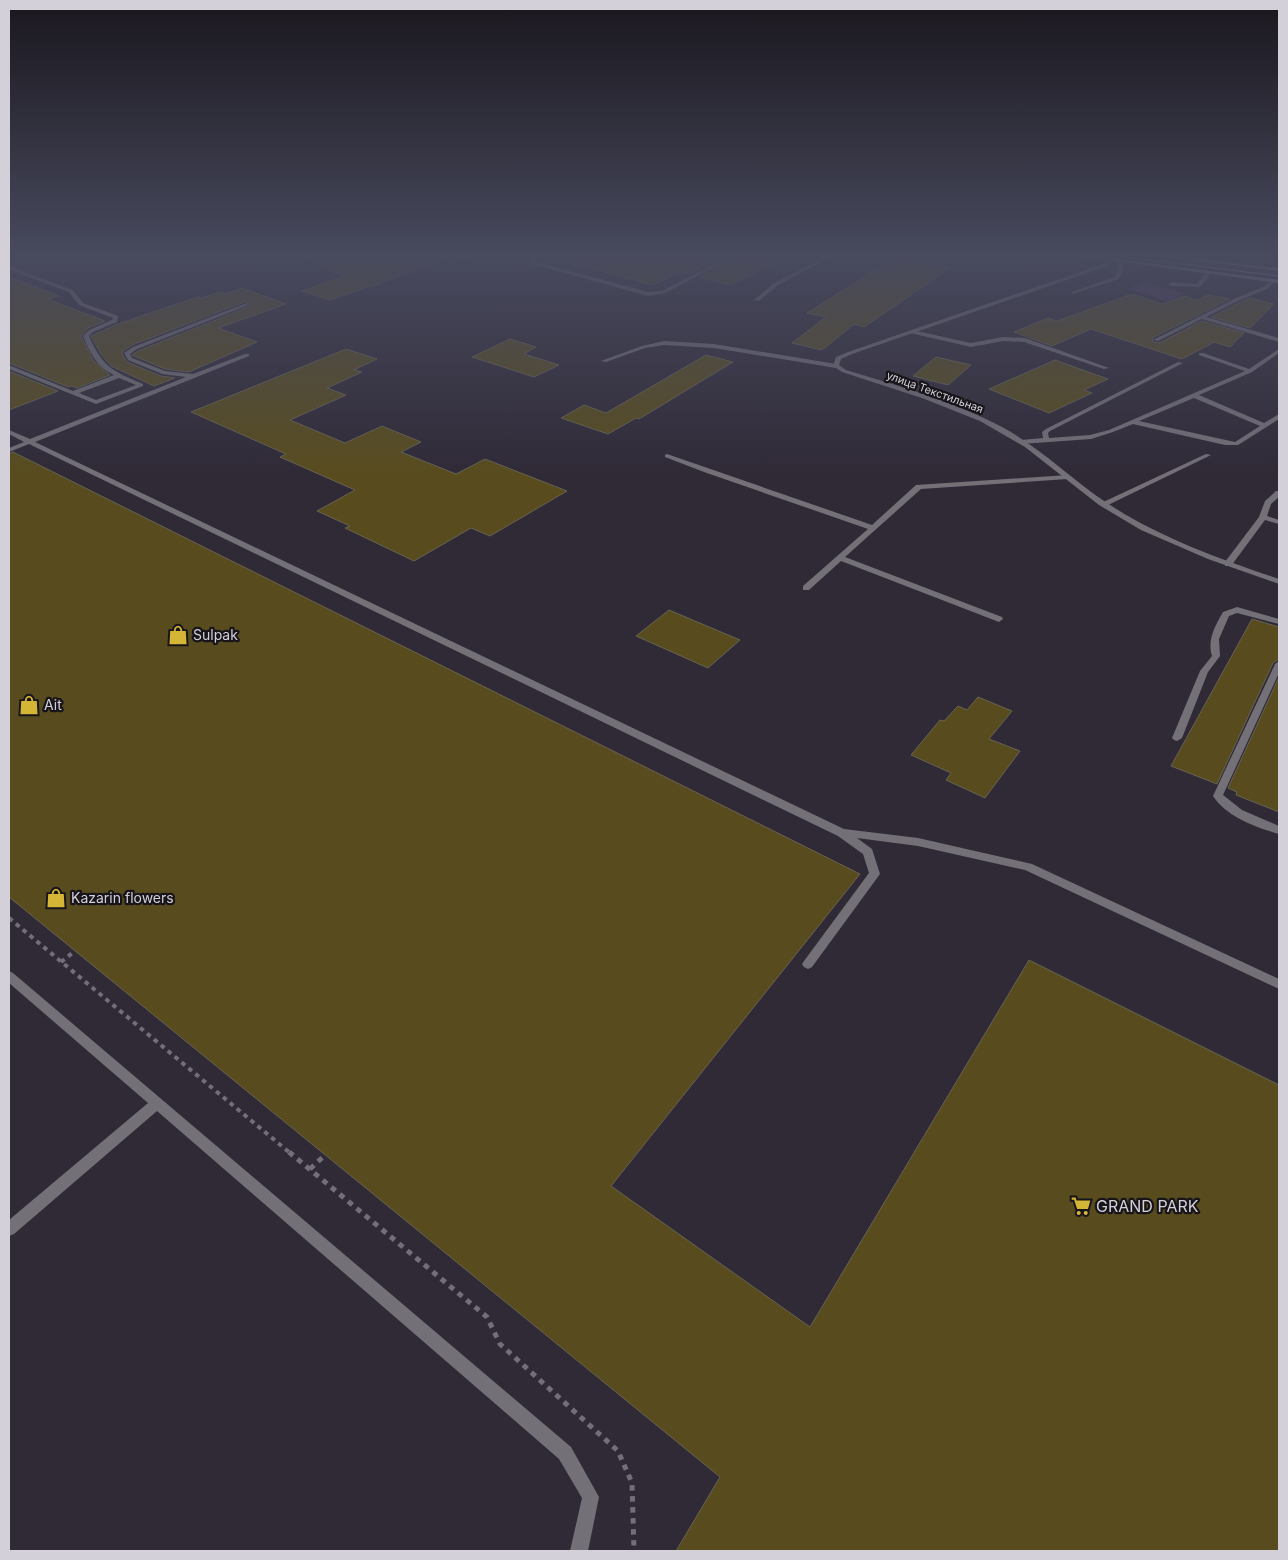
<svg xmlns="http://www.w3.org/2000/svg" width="1288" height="1560" viewBox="0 0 1288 1560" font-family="Inter,sans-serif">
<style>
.green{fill:#4a395e}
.building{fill:#584c1e;stroke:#676353}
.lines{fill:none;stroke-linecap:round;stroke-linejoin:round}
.path-far1{stroke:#736e79;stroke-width:4;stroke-dasharray:4.5 4.5;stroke-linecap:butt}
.path{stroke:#736e79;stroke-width:5;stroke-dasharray:5.5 5.5;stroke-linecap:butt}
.lane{fill:#747078;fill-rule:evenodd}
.street{fill:#747078;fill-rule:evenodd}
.secondary{fill:#9b96a2;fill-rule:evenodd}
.tram{stroke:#c2bec7;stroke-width:1}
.labels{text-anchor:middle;stroke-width:4.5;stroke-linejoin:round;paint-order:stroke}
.far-street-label{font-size:11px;fill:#d4d0d9;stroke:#17141a}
.poi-label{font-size:14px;fill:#d4d0d9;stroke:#17141a;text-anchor:start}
.near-poi-label{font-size:16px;fill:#d4d0d9;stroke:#17141a;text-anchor:start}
</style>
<rect width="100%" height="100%" fill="#302a37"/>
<!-- green -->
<g class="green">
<path d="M1161,258L1279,272V278L1158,263Z"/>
<path d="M1146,282L1185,294L1166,301L1127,289Z"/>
</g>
<!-- building -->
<g class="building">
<path d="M303,256H447V257L376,285H373L330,300L302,291L344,276Z"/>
<path d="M567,256H726L690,274L680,272L653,285L567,262Z"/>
<path d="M737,256H789L730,285L700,277Z"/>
<path d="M897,256L950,268L864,327L854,324L822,350L792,343L826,317L807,313Z"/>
<path d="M9,277L59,296L47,299L105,321L88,328L81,336L93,360L110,375L77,388L72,386L68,387L9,363Z"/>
<path d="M242,288L286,304L218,328L257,342L189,372L165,369L132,355L138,351L251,306L244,302L132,345L123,351L122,354L127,362L161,376L175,378L154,386L111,366L101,354L91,336L115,325L198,297L202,298L220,292L225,294Z"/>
<path d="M1132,294L1162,304L1185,296L1197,300L1208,295L1230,299L1152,338L1153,342L1159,343L1202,321L1244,333L1230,347L1214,342L1182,359L1091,329L1052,346L1014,332L1048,318L1057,321Z"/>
<path d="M1249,298L1274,304L1250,328L1211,317Z"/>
<path d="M510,339L536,347L524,354L559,365L534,377L472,357Z"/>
<path d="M346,349L377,359L354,370L362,372L327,388L346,395L290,420L345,443L382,426L421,442L401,452L456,474L485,459L567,491L490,536L471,528L414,561L345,528L350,526L317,511L355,490L280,457L286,454L191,412Z"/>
<path d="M706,355L733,362L639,419L636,418L608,434L561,418L584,405L606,413Z"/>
<path d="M936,357L971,365L948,385L913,376Z"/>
<path d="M1055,360L1108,379L1084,390L1092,393L1049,413L989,389Z"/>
<path d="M9,371L58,391L9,410Z"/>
<path d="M13,452L860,874L611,1186L810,1327L1029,960L1279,1085V1551H676L720,1477L9,897V454Z"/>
<path d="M669,610L740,640L708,668L636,636Z"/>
<path d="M1252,619L1279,627V659L1273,663L1217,784L1171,766Z"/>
<path d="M1279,677V812L1236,795L1237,792L1228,788Z"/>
<path d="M978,697L1012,711L989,739L1020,751L985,798L946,780L951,773L911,755L940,720L944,721L958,706L967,710Z"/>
</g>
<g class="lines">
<!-- path-far1 -->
<g class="path-far1">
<path d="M9,918L290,1153"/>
<path d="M61,962L75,951"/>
</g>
<!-- path -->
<g class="path">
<path d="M289,1152L487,1317L500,1344L618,1451L632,1483L634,1551"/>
<path d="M310,1169L325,1155"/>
</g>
<!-- lane -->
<g class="lane">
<path d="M453,256H461L470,259L468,260Z"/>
<path d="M534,256H539L534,261L648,292L662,291L730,256H735L665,293L648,296L529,263Z"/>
<path d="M827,256H832L778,285L759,301L754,300L774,283Z"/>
<path d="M1119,260L1121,261L1124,269L1119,279L1072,294V292L1115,277L1118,269L1117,261Z"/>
<path d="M9,266L73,290L83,303L118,316L117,322L93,332L89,336C103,368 113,371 143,384V386L96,404L9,369V365L11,366L73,391L114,375C97,367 90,353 83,336L89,330L112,320L113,318L79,305L69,292L9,270ZM119,378L136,385L96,400L79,393Z"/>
<path d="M1206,272L1211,273L1200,287L1171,286L1168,284L1171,282L1197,284Z"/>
<path d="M1273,279L1276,281L1267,289L1240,300L1206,317L1279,338V342L1202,319L1158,341L1153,340L1236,298L1263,287Z"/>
<path d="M244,304L249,305L137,349L130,354L132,358L165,371L193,374L245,354H249V356L35,442L844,829L918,838L1032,864L1279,979V989L1025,870L918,846L857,838L872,849L880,874L812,967L808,969L804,967L802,964L804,961L869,873L863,854L838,836L29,444L9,452V448L24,442L9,434V430L30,439L186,377L162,374L128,360L124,353L133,347Z"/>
<path d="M912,330L971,343L1003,337L1025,338L1109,368L1104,369L1024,342L1003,341L971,347L910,333V331Z"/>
<path d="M664,341L714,344L836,364L839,366L836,368L714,348L664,345L645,348L606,362L601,361L642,346Z"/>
<path d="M1279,349V353L1252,372L1199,395L1264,423L1279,414V419L1238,445H1225L1133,424L1113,432L1091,439L1021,444L1018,442L1021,440L1043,438L1042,432L1046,429L1178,362L1183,363L1050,431L1048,433L1049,438L1090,435L1109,430L1245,371L1199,355V353H1203L1249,369ZM1194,398L1260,426L1235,442L1139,421Z"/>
<path d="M667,454L872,525L916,485L1068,475L1072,477L1068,479L921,489L845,557L1002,617L1003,619L999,622L841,561L809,590H803V586L868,529L704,472L665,457V455Z"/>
<path d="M1206,454L1211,455L1106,506L1099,504Z"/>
<path d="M1276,491H1279V497L1271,504L1267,516L1279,520V524L1265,520L1231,566H1225V562L1259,517L1265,501Z"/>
<path d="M1237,607L1279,619V624L1237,613L1229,616L1219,639L1220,656L1208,672L1182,738L1177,741L1174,740L1172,738L1200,671L1212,656C1207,640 1215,626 1223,612Z"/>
<path d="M1279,661V673L1223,795L1242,810L1279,826V834C1255,827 1227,817 1213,796L1275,664Z"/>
<path d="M9,971L13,973L571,1447L599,1497L588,1551H570L582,1498L559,1459L157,1111L14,1234L9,1236V1220L148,1103L9,983Z"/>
</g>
<!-- street -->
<path class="street" d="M1108,259L1112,260L1107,266L852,354L841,359L839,365L846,370C899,386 953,401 1002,427C1041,448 1071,479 1107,503C1160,538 1220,559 1279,579V584L1208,559L1141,530L1099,505L1025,447L980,421L922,398L842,372L833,366L836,357L848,352L1103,264Z"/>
<!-- secondary -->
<g class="secondary">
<path d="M1083,256H1095L1279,280V283L1085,257Z"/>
<path d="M1162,256H1175L1279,268V271L1164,257Z"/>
</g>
<!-- tram -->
<path class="tram" d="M1117,256L1279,276"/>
</g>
<!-- sky -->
<linearGradient id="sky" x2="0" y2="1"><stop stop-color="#1a171e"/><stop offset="0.54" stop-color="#484a5e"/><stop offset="1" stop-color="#484a5e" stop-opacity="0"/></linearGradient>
<rect width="1288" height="474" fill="url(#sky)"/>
<!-- icons -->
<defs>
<symbol id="shop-bare" viewBox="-9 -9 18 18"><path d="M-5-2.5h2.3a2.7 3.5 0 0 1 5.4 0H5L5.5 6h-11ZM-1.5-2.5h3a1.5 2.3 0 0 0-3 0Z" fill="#d5b535" stroke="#17141a" stroke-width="2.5" paint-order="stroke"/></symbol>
<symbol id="supermarket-bare" viewBox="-9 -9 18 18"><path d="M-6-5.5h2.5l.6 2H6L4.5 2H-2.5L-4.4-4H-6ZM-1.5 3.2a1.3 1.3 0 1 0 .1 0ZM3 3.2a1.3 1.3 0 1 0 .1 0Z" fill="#d5b535" stroke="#17141a" stroke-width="2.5" paint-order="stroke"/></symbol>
</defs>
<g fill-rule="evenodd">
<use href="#shop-bare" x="164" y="621" width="28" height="28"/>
<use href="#shop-bare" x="15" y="691" width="28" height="28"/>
<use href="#shop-bare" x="42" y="884" width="28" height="28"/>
<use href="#supermarket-bare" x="1067" y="1192" width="28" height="28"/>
</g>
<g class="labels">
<!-- far-street labels -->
<g class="far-street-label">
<text transform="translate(935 392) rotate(20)" y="4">улица Текстильная</text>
</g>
<!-- poi labels -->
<g class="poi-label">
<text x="193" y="640">Sulpak</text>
<text x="44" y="710">Ait</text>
<text x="71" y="903">Kazarin flowers</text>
</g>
<!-- near-poi labels -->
<g class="near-poi-label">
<text x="1096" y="1212">GRAND PARK</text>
</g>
</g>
<!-- border -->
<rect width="1288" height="1560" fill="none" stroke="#d4d0d9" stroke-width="20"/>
</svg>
